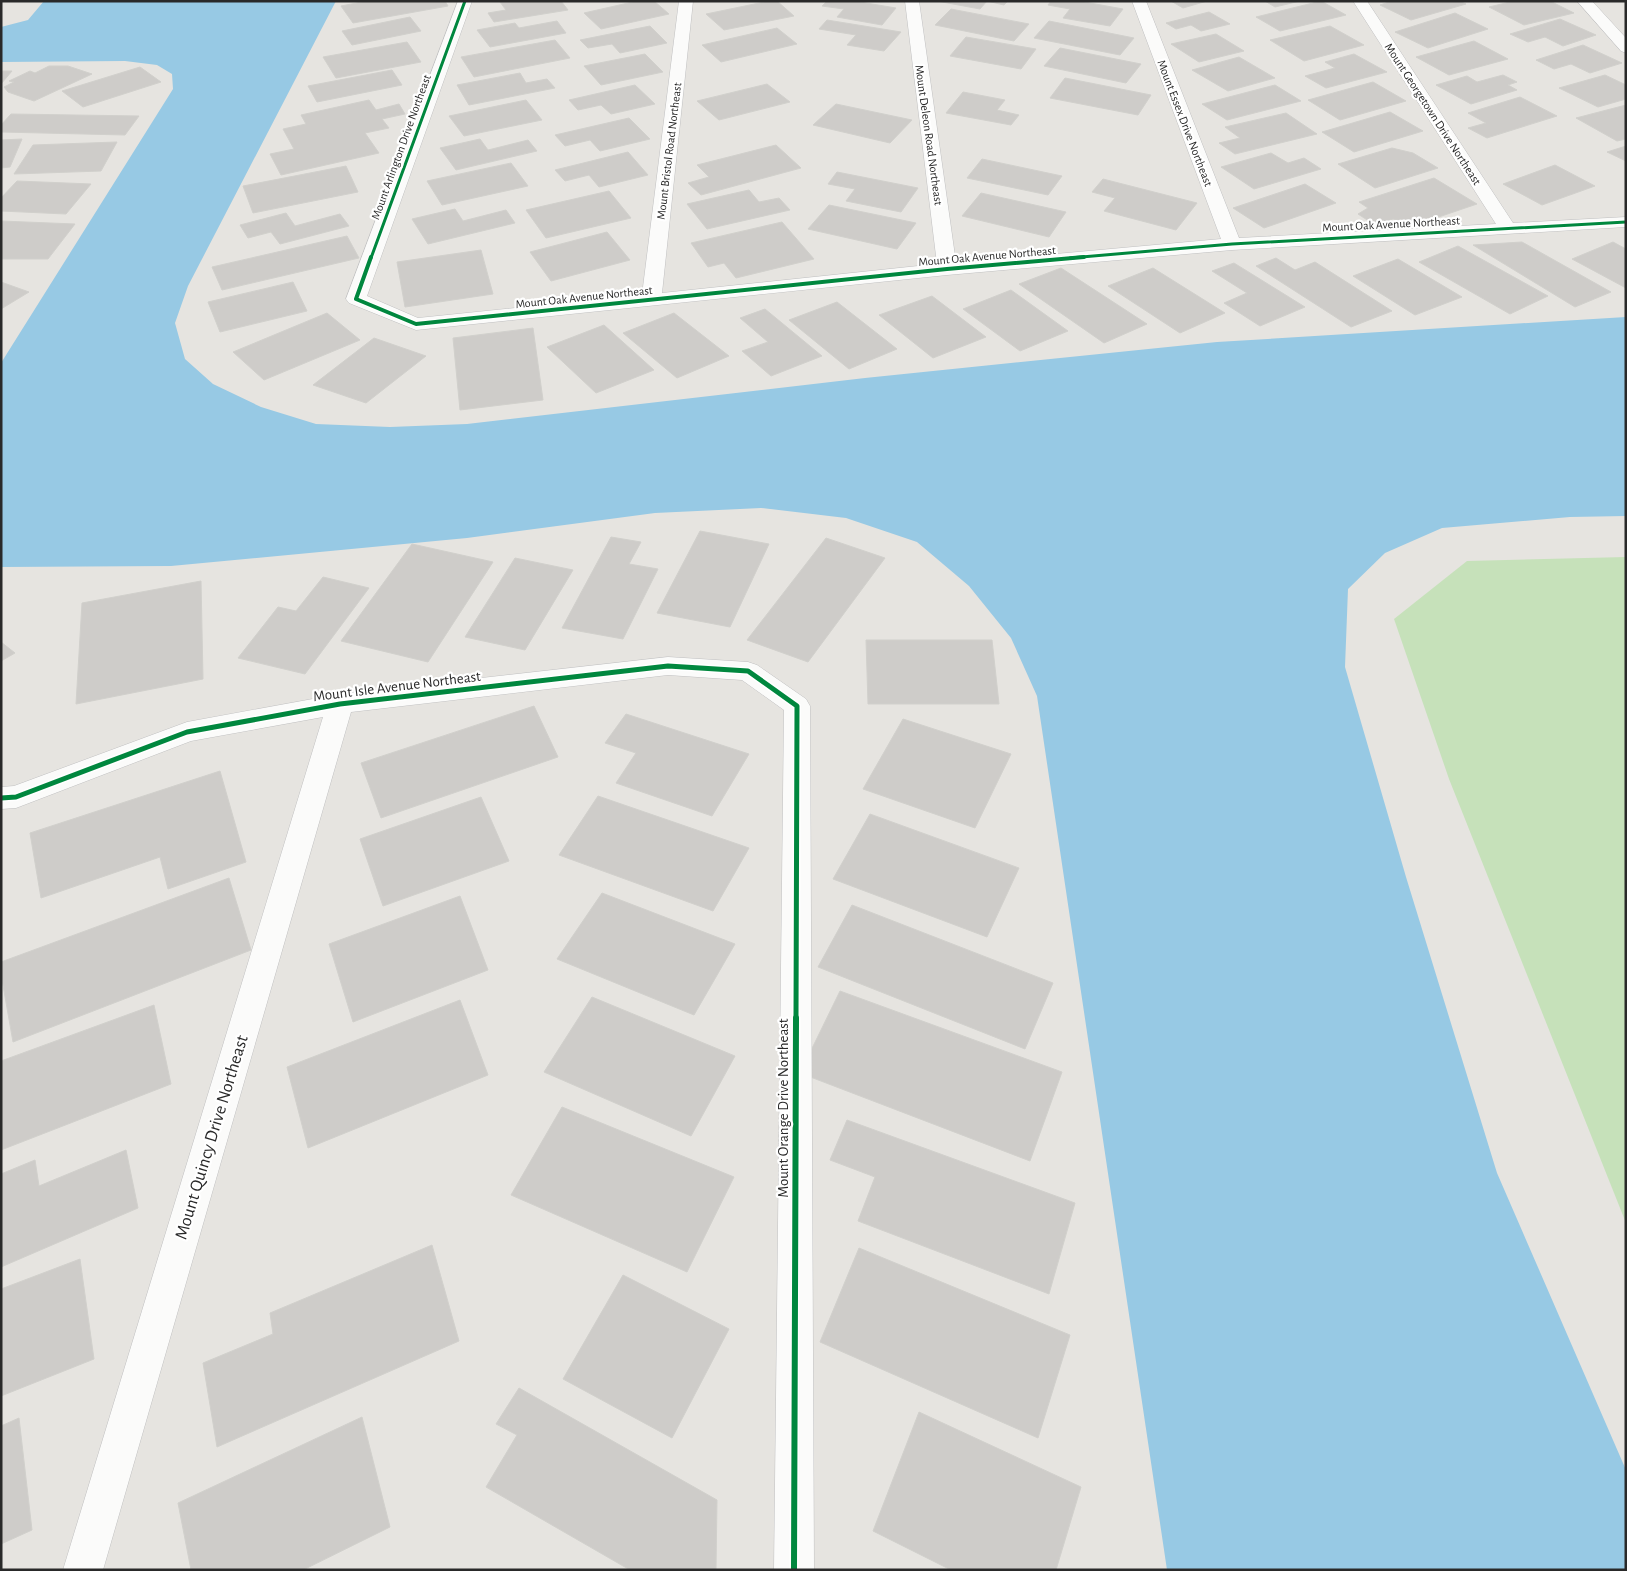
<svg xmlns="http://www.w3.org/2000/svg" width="1627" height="1571" viewBox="0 0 1627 1571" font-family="'Alegreya Sans',sans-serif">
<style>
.green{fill:#c6e1ba}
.water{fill:#97c9e4}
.building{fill:#ceccc9;stroke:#d1d0cc}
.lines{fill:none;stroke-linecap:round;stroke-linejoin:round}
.street-casing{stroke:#c0c0c1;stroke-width:1}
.street{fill:#fbfbfa;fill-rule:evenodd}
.cycleway-far3-casing{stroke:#fff;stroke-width:5}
.cycleway-far2-casing{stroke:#fff;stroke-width:6}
.cycleway-far1-casing{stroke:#fff;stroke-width:8}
.cycleway-casing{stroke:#fff;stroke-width:9}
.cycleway-far3{stroke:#00873e;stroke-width:3}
.cycleway-far2{stroke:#00873e;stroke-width:4}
.cycleway-far1{stroke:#00873e;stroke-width:5}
.cycleway{stroke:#00873e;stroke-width:6}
.labels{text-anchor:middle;stroke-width:4.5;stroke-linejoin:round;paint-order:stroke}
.far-street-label{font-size:12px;fill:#292929;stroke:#fff}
.street-label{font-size:15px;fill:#292929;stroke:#fff}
.near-street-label{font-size:18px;fill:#292929;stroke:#fff}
</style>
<rect width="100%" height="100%" fill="#e6e4e0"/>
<!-- green -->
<path class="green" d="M1626,557V1223L1449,779L1394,619L1467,561Z"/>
<!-- water -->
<path class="water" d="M44,1H336L188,286L175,323L185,359L213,384L261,407L316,424L390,427L467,424L865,378L1217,342L1626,317V516L1570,517L1442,528L1385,553L1348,589L1345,667L1406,877L1497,1173L1626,1470V1570H1167L1037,696L1011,638L969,586L917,542L846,518L761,508L655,513L467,538L171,566L1,567V363L173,89L172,74L157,65L125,61L1,62V27L28,20Z"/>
<!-- building -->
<g class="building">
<path d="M367,1H445L448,6L353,23L341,6Z"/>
<path d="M561,1L568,10L494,22L488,13L506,10L500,2L504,1Z"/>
<path d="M637,1H654L669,14L601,29L584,13Z"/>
<path d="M769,1H777L794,16L724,30L706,14Z"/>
<path d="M827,1H854L896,8L882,25L837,17L844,9L822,6Z"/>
<path d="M937,1H1008L1004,5L987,1L980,9Z"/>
<path d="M1051,1H1079L1123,9L1110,26L1063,18L1070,9L1048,5Z"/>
<path d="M1171,1H1207L1183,8Z"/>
<path d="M1265,1H1300L1275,7Z"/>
<path d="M1321,1L1346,15L1280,31L1256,17Z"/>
<path d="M1392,1H1459L1466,4L1411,20L1380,5Z"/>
<path d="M1514,1H1550L1574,13L1524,25L1489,7Z"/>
<path d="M951,9L1029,24L1014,41L935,25Z"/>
<path d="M1209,12L1230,24L1201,31L1191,25L1176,29L1166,23Z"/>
<path d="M1455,13L1488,29L1428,48L1395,32Z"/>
<path d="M410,17L421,31L352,45L342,31Z"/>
<path d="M1560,19L1596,35L1563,46L1545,37L1528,42L1510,34Z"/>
<path d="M827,20L901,32L884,51L847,45L856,35L819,29Z"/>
<path d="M557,21L566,33L490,47L477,30L515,23L519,28Z"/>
<path d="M1049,21L1134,38L1120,55L1034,38Z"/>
<path d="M650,26L667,43L620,53L612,44L588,48L580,40Z"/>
<path d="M1330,26L1364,45L1304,61L1270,40Z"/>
<path d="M777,28L797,44L721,62L702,45Z"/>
<path d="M1216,34L1244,51L1199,62L1171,44Z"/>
<path d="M966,37L1036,49L1021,69L950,56Z"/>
<path d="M555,40L570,58L474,77L461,57Z"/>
<path d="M1474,41L1508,59L1449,75L1416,57Z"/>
<path d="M407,42L421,62L336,78L323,57Z"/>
<path d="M1583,45L1622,63L1590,73L1571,64L1554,69L1536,60Z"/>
<path d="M1060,48L1141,64L1126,83L1044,66Z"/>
<path d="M645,54L663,72L601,85L584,66Z"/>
<path d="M1354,54L1387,72L1326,88L1305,76L1335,68L1325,62Z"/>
<path d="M1239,57L1275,78L1228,91L1192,70Z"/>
<path d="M49,66H68L92,74L34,101L8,92L4,87L14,82L9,81L30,71L35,73Z"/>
<path d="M140,67L161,82L83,107L62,91Z"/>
<path d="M392,70L402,85L317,102L308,86Z"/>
<path d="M1,71H12L1,84Z"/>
<path d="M520,73L526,83L547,79L555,88L469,105L457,85Z"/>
<path d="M1503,75L1517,82L1508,85L1517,90L1471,104L1436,85L1467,76L1477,82Z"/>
<path d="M1605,75L1626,85V99L1598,107L1559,88Z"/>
<path d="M1065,78L1151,95L1138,115L1050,98Z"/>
<path d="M1373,82L1406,101L1340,120L1308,100Z"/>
<path d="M767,84L790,102L719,120L697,101Z"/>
<path d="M635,85L655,104L611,114L601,105L578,110L569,100Z"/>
<path d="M1275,85L1301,101L1227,120L1202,104Z"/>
<path d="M963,92L1005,100L997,110L1019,115L1011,125L946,113Z"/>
<path d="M1520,97L1557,116L1487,138L1468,128L1486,123L1468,113Z"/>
<path d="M369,100L376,110L399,104L405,114L382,119L389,128L365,133L379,153L281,175L270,154L294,149L283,129L306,124L301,115Z"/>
<path d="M526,100L542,120L464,136L449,116Z"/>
<path d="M836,104L912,120L890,143L813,125Z"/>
<path d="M1626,105V139L1617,141L1576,118Z"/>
<path d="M1390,112L1423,131L1354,152L1322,132Z"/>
<path d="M1286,113L1317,134L1235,154L1219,143L1240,138L1225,127Z"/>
<path d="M11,114L139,116L125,135L1,132V125Z"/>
<path d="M629,118L650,139L600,151L590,140L565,146L555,135Z"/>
<path d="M22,139L10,167L1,168V140Z"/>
<path d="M480,139L488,150L528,140L537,151L456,170L440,148Z"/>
<path d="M117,142L101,171L14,174L33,145Z"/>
<path d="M776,145L801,168L701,195L688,183L709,177L697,165Z"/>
<path d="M1626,146V161L1607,152Z"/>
<path d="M1392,148L1413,153L1438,168L1375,188L1338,164Z"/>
<path d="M628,152L648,175L599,187L589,175L565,181L555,170Z"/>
<path d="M1271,153L1288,163L1304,158L1321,169L1254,189L1221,167Z"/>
<path d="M982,159L1062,176L1048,195L967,178Z"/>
<path d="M511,163L528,186L442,205L427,181Z"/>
<path d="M1555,165L1595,186L1542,205L1503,184Z"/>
<path d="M346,166L358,192L253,213L243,186Z"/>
<path d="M837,172L918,188L901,212L846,201L855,189L828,184Z"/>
<path d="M1434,178L1477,204L1418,224L1393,219L1375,225L1358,214L1368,208L1359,202Z"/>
<path d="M1103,179L1197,203L1176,230L1104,211L1115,198L1092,192Z"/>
<path d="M17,181L91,184L66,214L1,211V198Z"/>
<path d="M1305,184L1336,203L1264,228L1233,208Z"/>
<path d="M749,190L759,202L779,198L790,210L707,229L687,204Z"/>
<path d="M609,191L631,218L546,238L526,210Z"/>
<path d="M981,193L1066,212L1049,237L962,216Z"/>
<path d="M829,205L916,223L897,249L808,229Z"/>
<path d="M455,209L463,221L506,210L515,223L428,244L412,219Z"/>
<path d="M286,213L295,226L340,214L349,226L280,244L271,232L248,238L240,225Z"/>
<path d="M1,221L75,224L48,259H1Z"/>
<path d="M782,222L814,259L736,278L724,263L708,267L691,243Z"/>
<path d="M607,232L630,260L551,281L530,252Z"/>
<path d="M347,236L359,258L222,290L212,267Z"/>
<path d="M1522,242L1611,292L1575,307L1473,245Z"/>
<path d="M1613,242L1626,249V288L1572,259Z"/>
<path d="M1458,246L1548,296L1510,314L1419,262Z"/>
<path d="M481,250L493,294L405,307L397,262Z"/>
<path d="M1276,258L1295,270L1315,262L1392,311L1351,327L1256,266Z"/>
<path d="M1398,259L1462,297L1415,315L1353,276Z"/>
<path d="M1234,263L1305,307L1260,326L1224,303L1247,293L1212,271Z"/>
<path d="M1061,268L1147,324L1104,343L1019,284Z"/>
<path d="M1153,268L1225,313L1180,333L1108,286Z"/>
<path d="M1,282L29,292L1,309Z"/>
<path d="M293,282L307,311L220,332L208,302Z"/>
<path d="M1011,290L1068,331L1020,351L963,309Z"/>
<path d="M932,296L986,337L933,358L879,315Z"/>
<path d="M837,302L897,349L849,369L789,320Z"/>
<path d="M765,309L822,356L771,376L742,351L768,342L740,318Z"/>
<path d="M327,313L360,340L264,380L233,352Z"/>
<path d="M674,313L729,356L677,378L623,333Z"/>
<path d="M604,325L654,370L596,393L547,347Z"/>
<path d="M533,328L543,400L460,410L453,338Z"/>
<path d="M374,338L426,356L366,403L313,385Z"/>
<path d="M700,531L769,544L730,627L657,613Z"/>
<path d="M611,537L641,542L629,564L658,569L623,639L562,628Z"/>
<path d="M826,538L885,558L808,662L747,640Z"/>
<path d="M412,544L493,562L428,662L341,641Z"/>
<path d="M515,558L573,570L525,650L465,637Z"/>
<path d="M323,577L369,588L305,674L238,658L278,607L296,611Z"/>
<path d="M201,581L203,679L76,704L82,603Z"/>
<path d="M866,640H992L999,704H868Z"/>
<path d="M1,642L15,653L1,661Z"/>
<path d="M534,706L558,757L381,818L361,763Z"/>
<path d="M626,714L749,754L712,816L616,783L636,753L605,743Z"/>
<path d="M903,719L1011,754L975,828L863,789Z"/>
<path d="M220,771L246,862L168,889L160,857L41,898L30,833Z"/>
<path d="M598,796L749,848L713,911L559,855Z"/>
<path d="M481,797L509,861L383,906L360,839Z"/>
<path d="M870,814L1019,868L987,937L833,879Z"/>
<path d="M229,878L251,950L13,1042L1,974V962Z"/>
<path d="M602,893L735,944L694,1015L557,959Z"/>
<path d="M460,896L488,970L353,1022L329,944Z"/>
<path d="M852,905L1053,983L1025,1049L818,967Z"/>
<path d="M840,991L1062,1072L1030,1161L800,1073Z"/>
<path d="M592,997L735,1056L691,1136L544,1072Z"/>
<path d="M460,1000L488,1075L308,1148L287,1067Z"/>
<path d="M154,1005L171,1084L1,1150V1061Z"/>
<path d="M562,1107L734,1177L687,1272L511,1195Z"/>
<path d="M847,1120L1075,1203L1049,1294L858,1221L875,1177L830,1160Z"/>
<path d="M126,1150L138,1208L1,1267V1174L35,1160L39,1186Z"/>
<path d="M432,1245L459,1341L217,1447L203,1363L273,1334L270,1313Z"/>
<path d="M859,1248L1070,1335L1038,1438L820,1342Z"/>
<path d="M80,1259L94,1359L1,1396V1289Z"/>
<path d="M623,1275L729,1329L672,1438L563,1379Z"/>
<path d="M519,1388L717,1500L716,1570H630L486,1487L517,1435L496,1424Z"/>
<path d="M919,1412L1081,1487L1056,1570H951L873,1531Z"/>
<path d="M362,1417L390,1527L303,1570H191L178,1503Z"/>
<path d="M19,1418L32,1530L1,1544V1426Z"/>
</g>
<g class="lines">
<defs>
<g id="street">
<path d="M458,1H472L367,296L418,318L642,295L679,1H693L662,293L937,264L905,1H919L956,263L1221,239L1132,1H1146L1239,238L1496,224L1353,1H1367L1513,223L1626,217V227L1232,250L947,275L416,330L349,303L346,299Z"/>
<path d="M1577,1H1592L1626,38V53L1621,51Z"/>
<path d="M668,657L748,662L757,665L806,699L810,706L814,1570H774L784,710L742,680L668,675L351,712L103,1570H63L323,717L191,741L16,808L1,809V787L14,786L187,722L340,694Z"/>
</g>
</defs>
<!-- street casing -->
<use href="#street" class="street-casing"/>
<!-- street -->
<use href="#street" class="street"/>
<defs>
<g id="cycleway-far3">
<path d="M371,258L465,1"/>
<path d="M1070,258L1232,244L1626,222"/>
</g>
<path id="cycleway-far2" d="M371,257L356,299L416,324L947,269L1084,257"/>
<path id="cycleway-far1" d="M1,798L16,797L187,732L340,704L668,666L748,671L797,706L796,1019"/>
<path id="cycleway" d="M794,1570L796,1018"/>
</defs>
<!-- cycleway-far3 casing -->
<use href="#cycleway-far3" class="cycleway-far3-casing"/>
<!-- cycleway-far2 casing -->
<use href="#cycleway-far2" class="cycleway-far2-casing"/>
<!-- cycleway-far1 casing -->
<use href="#cycleway-far1" class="cycleway-far1-casing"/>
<!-- cycleway casing -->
<use href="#cycleway" class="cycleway-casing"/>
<!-- cycleway-far3 -->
<use href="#cycleway-far3" class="cycleway-far3"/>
<!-- cycleway-far2 -->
<use href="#cycleway-far2" class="cycleway-far2"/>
<!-- cycleway-far1 -->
<use href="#cycleway-far1" class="cycleway-far1"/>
<!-- cycleway -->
<use href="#cycleway" class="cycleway"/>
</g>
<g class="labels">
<!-- far-street labels -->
<g class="far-street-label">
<text transform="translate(1433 114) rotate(57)" y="4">Mount Georgetown Drive Northeast</text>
<text transform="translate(1185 123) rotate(69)" y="4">Mount Essex Drive Northeast</text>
<text transform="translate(929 135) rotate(82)" y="4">Mount Deleon Road Northeast</text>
<text transform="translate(401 147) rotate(-70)" y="4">Mount Arlington Drive Northeast</text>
<text transform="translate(669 151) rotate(-83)" y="4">Mount Bristol Road Northeast</text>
<text transform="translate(1391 224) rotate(-3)" y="4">Mount Oak Avenue Northeast</text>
<text transform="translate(987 256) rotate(-5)" y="4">Mount Oak Avenue Northeast</text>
<text transform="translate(584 297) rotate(-6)" y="4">Mount Oak Avenue Northeast</text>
</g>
<!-- street labels -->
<g class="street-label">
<text transform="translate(397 686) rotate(-7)" y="5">Mount Isle Avenue Northeast</text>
<text transform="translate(783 1108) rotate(-90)" y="5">Mount Orange Drive Northeast</text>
</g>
<!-- near-street labels -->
<g class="near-street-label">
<text transform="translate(211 1137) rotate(-73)" y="6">Mount Quincy Drive Northeast</text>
</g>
</g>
<!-- border -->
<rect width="1627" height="1571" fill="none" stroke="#292929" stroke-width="5"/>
</svg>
